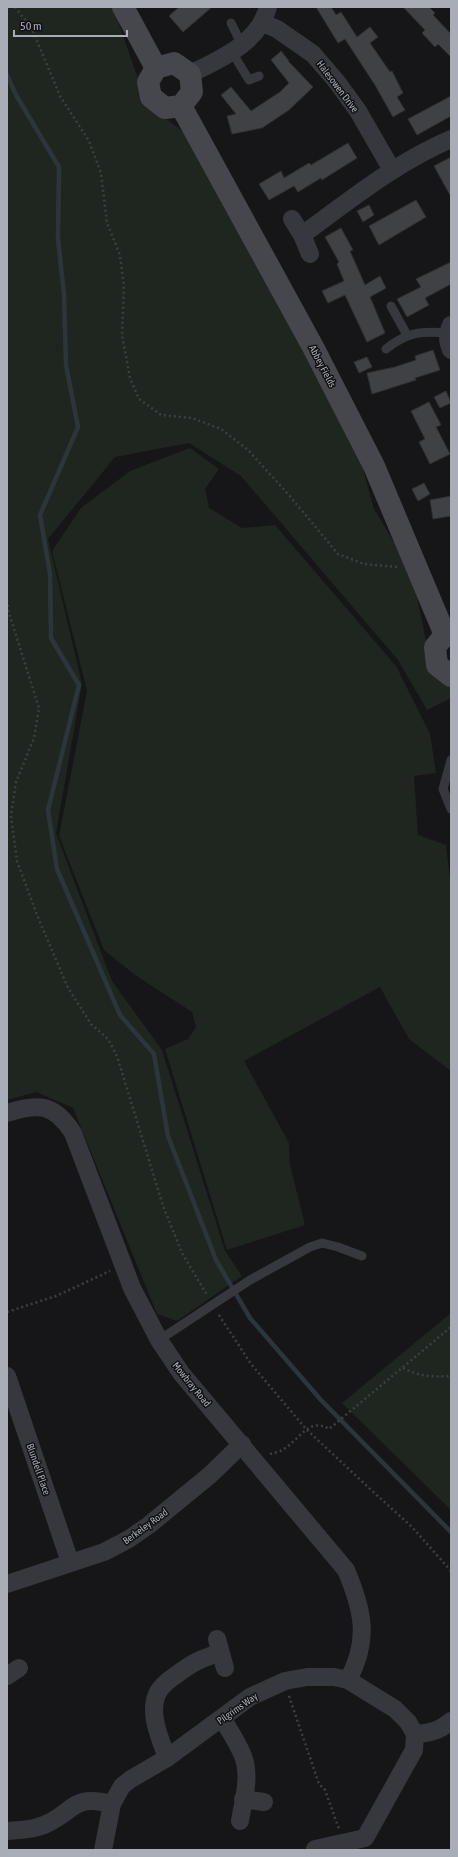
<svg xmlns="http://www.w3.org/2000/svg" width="458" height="1857" viewBox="0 0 458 1857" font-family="'Asap Condensed',sans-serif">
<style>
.green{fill:#1e261f}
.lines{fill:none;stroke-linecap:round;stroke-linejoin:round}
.stream{stroke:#2c353c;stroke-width:4.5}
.building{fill:#404145;stroke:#303034}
.path{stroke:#3d3f44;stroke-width:2.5;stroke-dasharray:2 3;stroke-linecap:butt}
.lane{stroke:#37383d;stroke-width:9}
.street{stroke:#37383d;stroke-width:18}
.secondary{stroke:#45474d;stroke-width:22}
.labels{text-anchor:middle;stroke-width:3;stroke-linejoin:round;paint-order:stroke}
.street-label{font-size:10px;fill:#a8adb8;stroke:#111113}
</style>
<rect width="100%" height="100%" fill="#161618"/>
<!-- green -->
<g class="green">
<path d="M7,7H113L143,93L156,111L194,140L358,451L374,509L412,572L430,661L451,688V698L427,710L398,660L241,476L189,443L115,457L48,539L82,684L56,833L112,981L162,1050L225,1251L242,1276L177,1321L157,1314L73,1108L36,1092L7,1100Z"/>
<path d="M190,448L219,469L205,489L209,508L242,528L275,525L396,666L430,734L436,773L414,776L418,835L446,845L451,888V1071L409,1039L380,987L244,1061L289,1143L290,1165L305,1225L227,1250L165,1049L188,1039L196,1027L192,1012L135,975L104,950L59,836L87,691L52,551L81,508L130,471Z"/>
<path d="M451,1313V1510L342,1403Z"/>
</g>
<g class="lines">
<!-- stream -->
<path class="stream" d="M7,75L16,95L59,167L58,239L64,294L66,365L78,427L40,515L50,574L51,638L79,685L48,810L57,869L120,1015L154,1054L168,1136L216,1260L250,1318L321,1400L451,1532"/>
</g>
<!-- building -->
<g class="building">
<path d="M179,7H212L183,32L169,16Z"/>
<path d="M316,7H331L336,15L341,12L357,37L370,27L378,37L370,43L390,72L392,71L403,93L397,97L405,110L393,117L375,85L345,39L338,43Z"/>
<path d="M403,7H429L435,13L433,15L451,34V57L438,44L435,47L422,33L425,30Z"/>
<path d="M281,51L289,61H288L313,87L289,110L262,128L232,134L227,116L236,114L221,95L231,87L251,111L280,92L289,83L271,60Z"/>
<path d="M451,96V116L417,135L408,119Z"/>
<path d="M348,143L357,158L322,180L321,178L298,192L294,186L269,200L259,184L281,171L284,178L309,163L311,165Z"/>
<path d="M451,157V197L434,166Z"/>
<path d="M416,200L426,217L379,245L369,226Z"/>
<path d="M369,205L374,215L363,222L357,211Z"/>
<path d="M341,228L353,250L350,251L365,285L380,276L386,288L370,297L385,333L367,342L345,295L328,303L322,291L344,281L337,264L339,262L325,237Z"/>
<path d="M451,262V284L425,298L429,305L407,317L397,299L421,287L416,279Z"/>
<path d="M433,350L440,370L415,378L416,380L372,394L367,373L395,367L416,360L415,356Z"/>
<path d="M367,357L372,367L359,373L354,362Z"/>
<path d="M446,391L451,403L440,408L434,397Z"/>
<path d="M429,402L441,425L436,427L450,454L430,464L419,442L425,439L411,411Z"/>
<path d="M424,483L430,494L418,501L412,489Z"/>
<path d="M451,496V516L433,519L430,500Z"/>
</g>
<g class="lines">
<!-- path -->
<g class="path">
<path d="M15,7L32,29L60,96L89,141L101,173L107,223L120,255L124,286L122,335L130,378L139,399L161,415L192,418L221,429L247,449L288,494L338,554L364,564L397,567"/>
<path d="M7,600L9,613L39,708L34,738L16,782L11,816L17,861L37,915L68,988L91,1024L108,1039L117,1056L163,1206L182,1253L207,1295"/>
<path d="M7,1312L56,1296L110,1271"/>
<path d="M219,1315L251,1364L306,1429L369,1488L412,1527L451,1571"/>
<path d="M403,1368C420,1377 433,1377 451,1376"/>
<path d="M270,1454C274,1453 279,1452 282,1450C298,1442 309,1416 329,1429L451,1327"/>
<path d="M289,1696L319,1784L325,1790L339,1829"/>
</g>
<!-- lane -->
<g class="lane">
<path d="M231,23L242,45"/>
<path d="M232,52L249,80L259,76"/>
<path d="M391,306L407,335"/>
<path d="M386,349C407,332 421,331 447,333"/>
<path d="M451,760L443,789L451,809"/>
<path d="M159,1340L250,1280L310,1247L322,1243L338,1247L362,1256"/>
</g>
<!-- street -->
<g class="street">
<path d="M263,23L277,29L313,54L337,82L358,111L392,170"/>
<path d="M190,74C220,59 259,43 268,7"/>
<path d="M292,219L302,235L310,254"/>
<path d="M302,235C350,200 397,162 451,139"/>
<path d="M451,325C447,334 447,340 451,350"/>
<path d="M7,1113C38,1103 54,1103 73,1133L132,1288L159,1340L181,1373L346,1570C363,1610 370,1640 348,1680"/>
<path d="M7,1376L70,1562"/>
<path d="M7,1584L104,1552L129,1539L149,1525L210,1475L242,1444"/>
<path d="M217,1639L225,1668"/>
<path d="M7,1676L19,1668"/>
<path d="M222,1718C229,1730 238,1743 243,1756C251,1777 243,1801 240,1821"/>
<path d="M415,1734C430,1733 439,1731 451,1721"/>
<path d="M167,1758C160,1738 146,1709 160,1689C164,1684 170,1679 176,1675C192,1663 200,1659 219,1653"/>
<path d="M243,1799L264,1802"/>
<path d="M7,1831C19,1830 33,1830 44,1825C76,1811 71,1794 112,1804"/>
<path d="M103,1850L112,1804L122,1786L131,1779L167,1758L250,1697L285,1681L307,1677H334L348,1680L395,1709L408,1722L415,1734L414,1750L365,1838L315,1849"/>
</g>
<!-- secondary -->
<g class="secondary">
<path d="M123,7L156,68"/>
<path d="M174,63L190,74L192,92L181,106L165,108L151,97L148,82L156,68Z"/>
<path d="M181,106L313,347L374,466L445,635"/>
<path d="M451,634L445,635L435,647L437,665L451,676"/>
</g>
</g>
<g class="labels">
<!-- street labels -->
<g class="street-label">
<text transform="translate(338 86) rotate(53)" y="4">Halesowen Drive</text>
<text transform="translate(323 366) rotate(62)" y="4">Abbey Fields</text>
<text transform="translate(192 1384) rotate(51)" y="4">Mowbray Road</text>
<text transform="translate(39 1469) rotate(71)" y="4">Blundell Place</text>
<text transform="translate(145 1526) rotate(-36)" y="4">Berkeley Road</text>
<text transform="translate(237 1708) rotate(-35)" y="4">Pilgrims Way</text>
</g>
</g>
<!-- border -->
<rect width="458" height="1857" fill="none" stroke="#a8adb8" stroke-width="16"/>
<!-- scale -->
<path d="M14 30v6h113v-6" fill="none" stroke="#a8adb8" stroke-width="2"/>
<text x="20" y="30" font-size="12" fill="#a8adb8" stroke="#111113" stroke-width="3" paint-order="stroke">50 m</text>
</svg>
